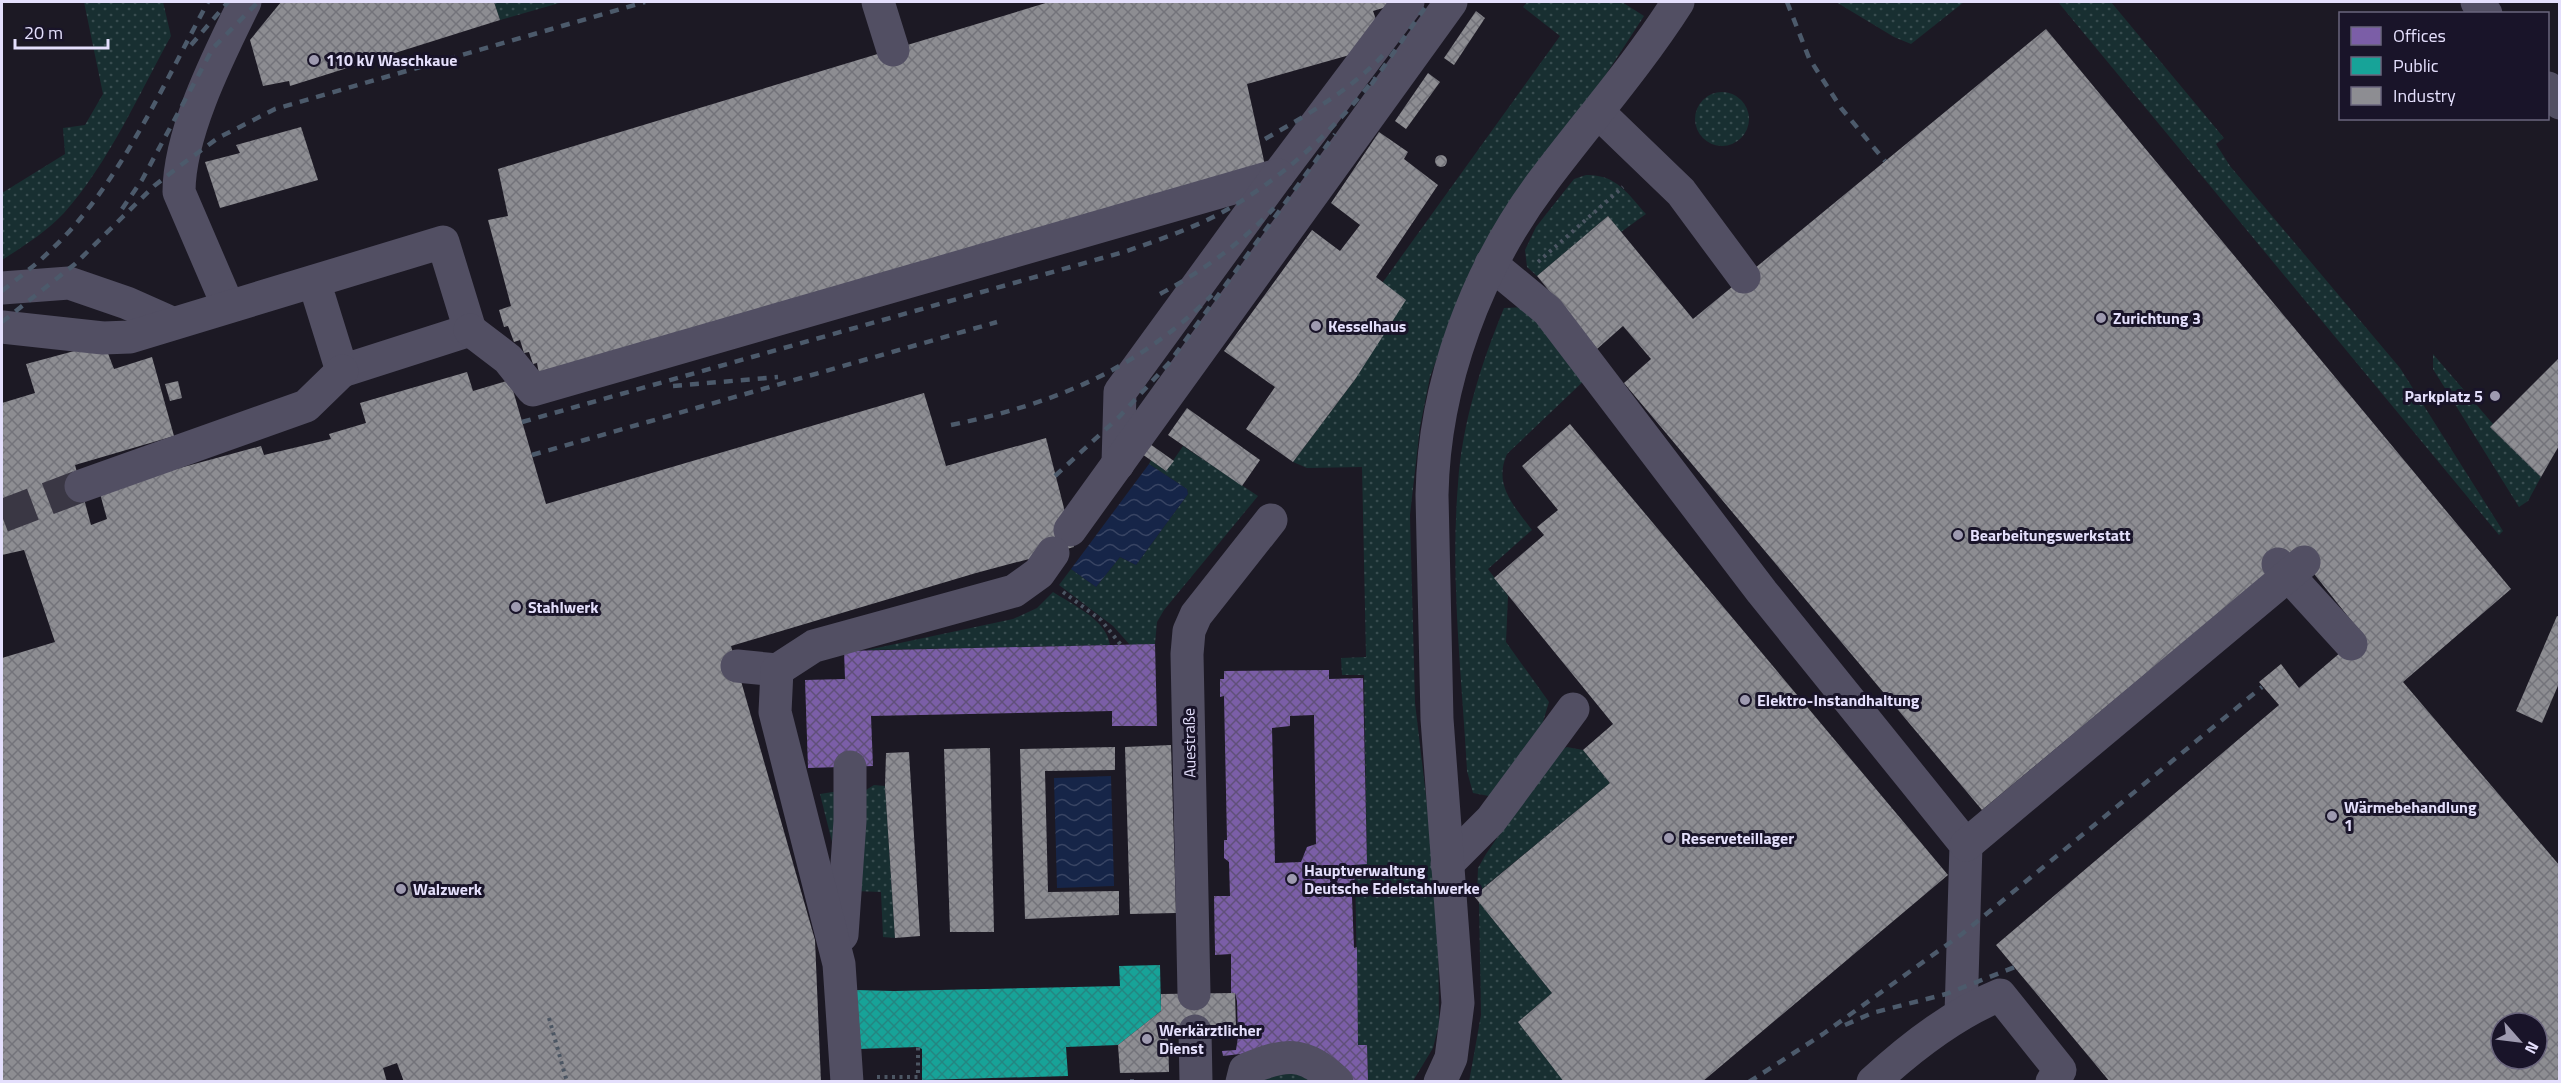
<svg xmlns="http://www.w3.org/2000/svg" width="2561" height="1083" viewBox="0 0 2561 1083" font-family="'Titillium Web',sans-serif">
<style>
.grass{fill:url(#grass-dots)}
.water{fill:url(#water-waves)}
.offices{fill:url(#offices-cross-hatch);fill-rule:evenodd}
.public{fill:url(#public-cross-hatch)}
.industry{fill:url(#industry-cross-hatch);fill-rule:evenodd}
.lines{fill:none;stroke-linecap:round;stroke-linejoin:round}
.minor-tunnel{stroke:#3a3744;stroke-width:33;stroke-dasharray:33 16;stroke-linecap:butt}
.path{stroke:#4c5663;stroke-width:4;stroke-dasharray:3 4.5;stroke-linecap:butt}
.minor{stroke:#524f63;stroke-width:33}
.rail{stroke:#4c5a6b;stroke-width:4.5;stroke-dasharray:9 8;stroke-linecap:butt}
.poi-dot{fill:#9e9ab0;stroke:#191429;stroke-width:2}
.labels{text-anchor:middle;stroke-width:6;stroke-linejoin:round;paint-order:stroke}
.poi-label{font-size:16px;font-weight:bold;fill:#e4dffc;stroke:#191429;text-anchor:start}
.street-label{font-size:16px;fill:#e4dffc;stroke:#191429}
</style>
<defs>
<pattern id="grass-dots" width="8" height="8" patternUnits="userSpaceOnUse" patternTransform="scale(1.5)"><rect width="8" height="8" fill="#182f31"/><path d="M2 2h.1M6 6h.1" fill="none" stroke="#394d50" stroke-width="1.8" stroke-linecap="round"/></pattern>
<pattern id="water-waves" width="16" height="10" patternUnits="userSpaceOnUse" patternTransform="scale(1.5)"><rect width="16" height="10" fill="#162548"/><path d="M0 5q4-4 8 0t8 0" fill="none" stroke="#384463"/></pattern>
<pattern id="offices-cross-hatch" width="8" height="8" patternUnits="userSpaceOnUse" patternTransform="scale(1.5)"><rect width="8" height="8" fill="#7b5ea7"/><path d="M0 0l8 8M0 8l8-8" fill="none" stroke="#60507a"/></pattern>
<pattern id="public-cross-hatch" width="8" height="8" patternUnits="userSpaceOnUse" patternTransform="scale(1.5)"><rect width="8" height="8" fill="#17a398"/><path d="M0 0l8 8M0 8l8-8" fill="none" stroke="#248681"/></pattern>
<pattern id="industry-cross-hatch" width="8" height="8" patternUnits="userSpaceOnUse" patternTransform="scale(1.5)"><rect width="8" height="8" fill="#8d8d92"/><path d="M0 0l8 8M0 8l8-8" fill="none" stroke="#73737a"/></pattern>
</defs>
<rect width="100%" height="100%" fill="#1c1924"/>
<!-- grass -->
<g class="grass">
<path d="M84,2H163L171,36C139,94 108,164 64,213C46,232 24,246 2,260V193L65,154L63,128L85,125L103,94Z"/>
<path d="M494,2H563L500,20Z"/>
<path d="M1527,2H1622L1644,16L1458,302L1430,377L1420,427L1410,515L1415,703L1438,897L1439,1024L1433,1048L1413,1081H1364H1368L1367,1045H1358L1355,865L1367,864L1364,675H1342L1341,658L1366,657L1362,467L1307,468L1293,462L1356,378L1383,282L1560,36L1523,7Z"/>
<path d="M1836,2H1964L1911,44L1894,37Z"/>
<path d="M2058,2H2111L2224,138L2216,144L2230,166L2400,368L2503,531L2499,535Z"/>
<circle cx="1722" cy="119" r="27"/>
<path d="M1586,175C1616,174 1628,194 1646,214L1621,232L1608,216L1537,276L1527,267L1525,250L1536,227L1574,179Z"/>
<path d="M1526,307L1590,375L1507,454C1493,485 1514,506 1532,530L1488,569L1508,596L1506,642L1549,702L1541,728L1494,797L1473,793L1467,771C1462,677 1450,579 1458,484C1462,423 1481,364 1504,308Z"/>
<path d="M2433,354L2493,424L2490,427L2541,477L2528,501L2519,507L2433,369Z"/>
<path d="M1183,446L1258,496L1164,610L1157,622L1155,644L1130,645L1113,626L1059,585L1071,569L1096,587L1120,557L1136,565L1188,494L1187,489L1149,464L1151,460L1166,471Z"/>
<path d="M1053,592C1073,605 1107,620 1110,645L867,650L1013,619L1037,608Z"/>
<path d="M1567,747L1583,750L1610,783L1477,893L1478,868L1486,854L1556,752Z"/>
<path d="M874,785L885,786L895,938L883,937L881,892L854,891L861,793Z"/>
<path d="M839,791L837,862L820,794Z"/>
<path d="M1479,902L1552,993L1518,1022L1564,1081L1469,1082L1481,1015Z"/>
<path d="M1273,1068L1328,1082H1250Z"/>
</g>
<!-- water -->
<g class="water">
<path d="M1149,464L1187,489L1188,494L1136,565L1120,557L1096,587L1071,569Z"/>
<path d="M1111,776L1114,886L1057,888L1054,778Z"/>
</g>
<!-- offices -->
<g class="offices">
<path d="M1155,644L1157,726H1112V711L871,716L873,766L808,768L805,680L845,679L844,651Z"/>
<path d="M1329,670V679L1363,678L1367,864L1354,865L1355,896L1352,897L1354,948L1357,947L1358,1045H1367L1368,1081L1350,1082L1310,1046L1223,1056L1222,1051L1236,1050L1238,1037L1237,1001L1235,993H1231V954L1215,955V951L1214,896H1230L1229,862L1224,858V840H1227L1224,696L1220,697V679H1224V671ZM1314,715L1316,844L1307,847L1301,862L1275,863L1272,728L1290,726V716Z"/>
</g>
<!-- public -->
<path class="public" d="M1160,965L1161,1011L1118,1045L1066,1047L1068,1076L922,1080V1049L918,1047L858,1049L856,990L894,991L1120,986L1119,966Z"/>
<!-- industry -->
<g class="industry">
<path d="M281,2H494L500,20L290,86L289,81L263,86L250,40Z"/>
<path d="M1049,2H1403L1373,11L1385,45L1247,84L1266,170L539,374L537,363L533,364L529,352L524,353L520,340L514,342L508,326L504,327L499,310L511,306L488,220L508,216L498,169Z"/>
<path d="M1476,11L1485,18L1454,65L1444,58Z"/>
<path d="M2046,29L2511,589L2403,682L2560,866V1082H2110L1996,945L2279,705L2259,682L2281,664L2299,688L2362,634L2295,550L1982,810L1624,383L1651,359L1623,326L1597,349L1537,276L1608,216L1693,319ZM2501,1023H2537V1059H2501Z"/>
<path d="M1428,73L1440,82L1406,129L1395,121Z"/>
<path d="M301,127L318,180L220,208L205,162L240,153L236,145Z"/>
<path d="M1379,132L1408,152L1404,159L1438,185L1376,277L1406,300L1356,378L1293,462L1246,429L1275,387L1224,351L1312,230L1340,251L1360,225L1331,203Z"/>
<circle cx="1441" cy="161" r="6"/>
<path d="M104,343L114,369L152,357L174,436L75,465L91,525L107,519L99,490L261,446L264,455L331,439L329,434L366,423L360,403L467,372L473,391L510,380L546,504L924,393L946,466L1046,438L1074,547L976,573L731,646L815,940L821,1082H404L397,1063L383,1068L387,1082H2V658L55,642L24,550L2,555V403L35,393L26,364Z"/>
<path d="M2560,357V444L2541,477L2490,427Z"/>
<path d="M178,381L182,398L170,401L165,384Z"/>
<path d="M1187,408L1260,460L1242,486L1168,435Z"/>
<path d="M1570,424L1948,875L1702,1082H1564L1518,1022L1552,993L1474,896L1610,783L1583,750L1613,724L1494,578L1544,535L1537,527L1558,510L1522,466Z"/>
<path d="M1150,444L1174,461L1166,471L1142,454Z"/>
<path d="M2557,616L2560,617V681L2542,723L2516,711Z"/>
<path d="M1171,745L1176,913L1130,914L1125,747Z"/>
<path d="M1115,747V770L1045,771L1048,892L1119,891V915L1025,919L1020,749Z"/>
<path d="M990,748L994,932H950L944,749Z"/>
<path d="M909,752L920,936L895,938L885,786L886,753Z"/>
<path d="M1235,993L1236,1028L1168,1032L1169,1072L1120,1073L1118,1045L1161,1011V994Z"/>
</g>
<g class="lines">
<!-- minor-tunnel -->
<path class="minor-tunnel" d="M2,516L81,486"/>
<!-- path -->
<g class="path">
<path d="M1538,262L1623,187"/>
<path d="M1063,592L1101,620L1121,645"/>
<path d="M549,1018L567,1082"/>
<path d="M877,1077H918V1047"/>
<path d="M1132,1079V1082"/>
</g>
<!-- minor -->
<g class="minor">
<path d="M878,2L893,50"/>
<path d="M2477,2L2486,14"/>
<path d="M2548,88L2560,103"/>
<path d="M1598,112L1681,192L1744,277"/>
<path d="M1491,264L1548,311L1762,592L1966,845L1961,1014"/>
<path d="M2,288L69,283L127,303L172,323"/>
<path d="M228,306L179,192C179,133 219,55 245,2"/>
<path d="M2,327L103,338L130,337L443,242L470,330L342,371L314,281"/>
<path d="M470,330L508,359L533,390L1278,175L1408,2"/>
<path d="M1118,464L1120,392L1278,175"/>
<path d="M81,486L306,406L342,371"/>
<path d="M1070,530L1451,2"/>
<path d="M2278,564L2351,644"/>
<path d="M737,666L777,670"/>
<path d="M1966,845L2304,562"/>
<path d="M1447,864L1491,820L1573,709"/>
<path d="M842,935L850,821V767"/>
<path d="M1194,994L1187,654L1189,631L1196,615L1271,520"/>
<path d="M1195,1031L1196,1082"/>
<path d="M847,1082L839,964L775,712L777,670L814,646L1014,591L1039,573L1053,553"/>
<path d="M1242,1082L1245,1070C1285,1053 1303,1050 1337,1082"/>
<path d="M1440,1082L1451,1058L1458,1003L1437,719L1432,495C1434,383 1477,269 1544,180C1590,119 1637,66 1678,2"/>
<path d="M1873,1082C1911,1047 1953,1014 2000,995L2060,1070L2052,1082"/>
</g>
<!-- rail -->
<g class="rail">
<path d="M1787,2L1809,58L1841,108L1885,161"/>
<path d="M191,45L228,2"/>
<path d="M1371,85L1429,2"/>
<path d="M1265,139C1309,114 1352,89 1386,52"/>
<path d="M122,209L142,180L213,48L258,2"/>
<path d="M2,291C18,278 36,265 51,250C119,186 164,83 208,2"/>
<path d="M1160,294C1203,271 1241,243 1274,208"/>
<path d="M2,322L75,264L154,186L181,165L218,138L275,109L645,2"/>
<path d="M673,386L778,377"/>
<path d="M522,422L1127,251C1158,240 1191,229 1221,213C1281,180 1332,132 1375,78"/>
<path d="M951,425C1054,404 1137,370 1212,295"/>
<path d="M532,455L997,322"/>
<path d="M1055,476L1119,417L1169,363L1335,134"/>
<path d="M1845,1025L1872,1013L1946,994L2015,967"/>
<path d="M1749,1082L1823,1034L1962,934L2262,687"/>
</g>
</g>
<!-- markers -->
<g class="poi-dot">
<circle cx="314" cy="60" r="6"/>
<circle cx="2101" cy="318" r="6"/>
<circle cx="1316" cy="326" r="6"/>
<circle cx="2495" cy="396" r="6"/>
<circle cx="1958" cy="535" r="6"/>
<circle cx="516" cy="607" r="6"/>
<circle cx="1745" cy="700" r="6"/>
<circle cx="2332" cy="816" r="6"/>
<circle cx="1669" cy="838" r="6"/>
<circle cx="1292" cy="879" r="6"/>
<circle cx="401" cy="889" r="6"/>
<circle cx="1147" cy="1039" r="6"/>
</g>
<g class="labels">
<!-- poi labels -->
<g class="poi-label">
<text x="326" y="66">110 kV Waschkaue</text>
<text x="2113" y="324">Zurichtung 3</text>
<text x="1328" y="332">Kesselhaus</text>
<text x="2483" y="402" text-anchor="end">Parkplatz 5</text>
<text x="1970" y="541">Bearbeitungswerkstatt</text>
<text x="528" y="613">Stahlwerk</text>
<text x="1757" y="706">Elektro-Instandhaltung</text>
<text x="2344" y="813">Wärmebehandlung<tspan x="2344" dy="18">1</tspan></text>
<text x="1681" y="844">Reserveteillager</text>
<text x="1304" y="876">Hauptverwaltung<tspan x="1304" dy="18">Deutsche Edelstahlwerke</tspan></text>
<text x="413" y="895">Walzwerk</text>
<text x="1159" y="1036">Werkärztlicher<tspan x="1159" dy="18">Dienst</tspan></text>
</g>
<!-- street labels -->
<g class="street-label">
<text transform="translate(1189 743) rotate(-91)" y="6">Auestraße</text>
</g>
</g>
<!-- border -->
<rect width="2561" height="1083" fill="none" stroke="#e4dffc" stroke-width="6"/>
<!-- legend -->
<rect x="2339" y="12" width="210" height="108" fill="#191429" stroke="#6a657d" stroke-width="1.5"/>
<rect x="2351" y="27" width="30" height="18" fill="#7b5ea7" stroke="#6a657d" stroke-width="1.5"/>
<text x="2393" y="42" font-size="18" fill="#e4dffc">Offices</text>
<rect x="2351" y="57" width="30" height="18" fill="#17a398" stroke="#6a657d" stroke-width="1.5"/>
<text x="2393" y="72" font-size="18" fill="#e4dffc">Public</text>
<rect x="2351" y="87" width="30" height="18" fill="#8d8d92" stroke="#6a657d" stroke-width="1.5"/>
<text x="2393" y="102" font-size="18" fill="#e4dffc">Industry</text>
<!-- north arrow -->
<g transform="translate(2519 1041) rotate(118)"><circle r="28" fill="#191429" stroke="#6a657d" stroke-width="1.5"/>
<path d="M0-4.5L10 22L0 15L-10 22Z" fill="#9e9ab0"/>
<text y="-9" font-size="16" font-weight="bold" text-anchor="middle" fill="#e4dffc">N</text>
</g>
<!-- scale -->
<path d="M15 39v9h93v-9" fill="none" stroke="#e4dffc" stroke-width="3"/>
<text x="24" y="39" font-size="18" fill="#e4dffc" stroke="#191429" stroke-width="4.5" paint-order="stroke">20 m</text>
</svg>
